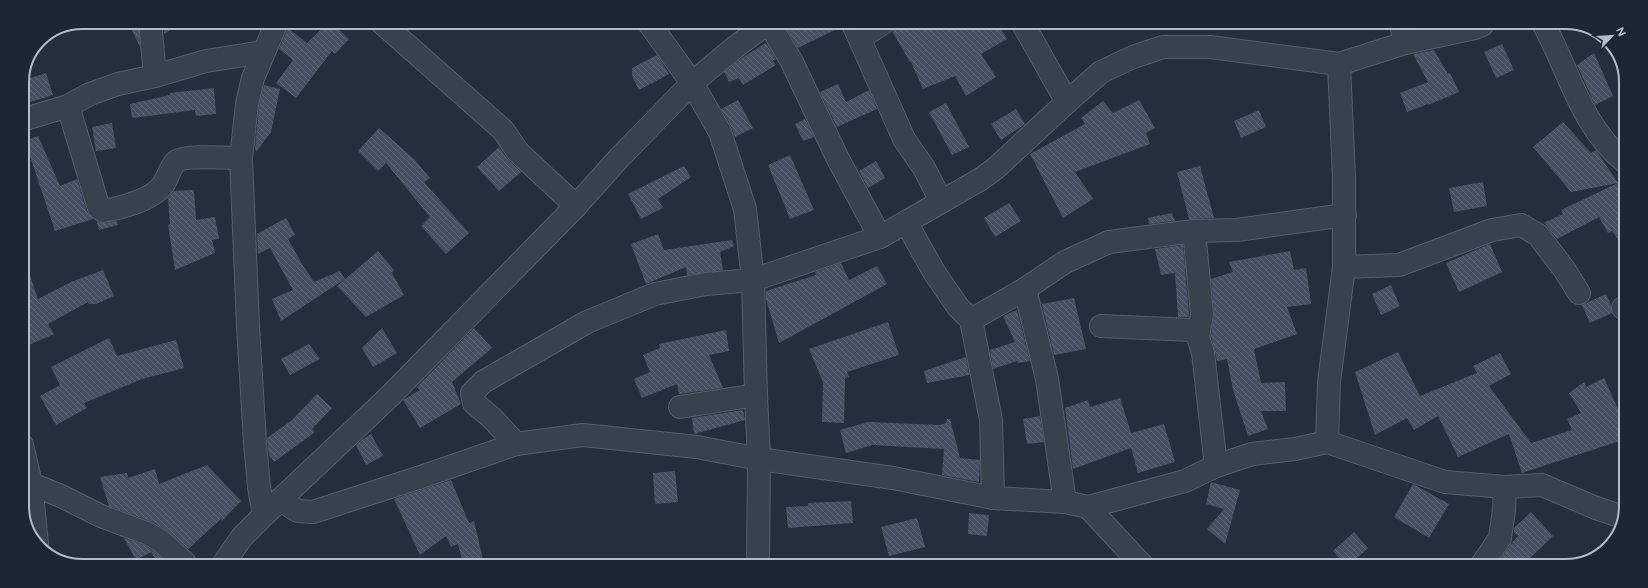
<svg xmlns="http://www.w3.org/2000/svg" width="1648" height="588" viewBox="0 0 1648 588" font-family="Figtree,sans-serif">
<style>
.building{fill:url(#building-back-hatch)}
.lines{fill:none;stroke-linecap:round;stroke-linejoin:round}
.minor-casing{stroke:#565f6c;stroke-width:24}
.minor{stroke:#38414e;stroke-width:22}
.rim{fill:none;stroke:#b4bcc9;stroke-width:2}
</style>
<defs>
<pattern id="building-back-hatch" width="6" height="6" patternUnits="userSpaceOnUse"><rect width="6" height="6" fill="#455162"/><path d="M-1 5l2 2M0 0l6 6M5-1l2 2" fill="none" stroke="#5d6877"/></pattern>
</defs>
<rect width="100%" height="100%" fill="#242f3e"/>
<!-- building -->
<g class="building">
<path d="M128,22H139L140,47Z"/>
<path d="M164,22H182L164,34Z"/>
<path d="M328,23H332L349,39L335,54L332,51L296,98L276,83L293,60L279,49L288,28L307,43Z"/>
<path d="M795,23L841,24V27L798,48L786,28Z"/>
<path d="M894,24H998L1007,39L981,54L996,77L966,96L955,76L923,89L911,62H910L892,31Z"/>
<path d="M766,43L776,59L773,61L776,65L743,85L739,78L729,82L724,72L740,59Z"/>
<path d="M1502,44L1514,70L1496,78L1484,52Z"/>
<path d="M1434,50L1448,74L1450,73L1459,92L1428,105V104L1407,112L1400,93L1428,82L1413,54Z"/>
<path d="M1594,53L1613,96L1595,105L1577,65Z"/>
<path d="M657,55L669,74L639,90L632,76V68Z"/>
<path d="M46,73L53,95L30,102L24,80Z"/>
<path d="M838,84L846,102L869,90L877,109L837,127L820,92Z"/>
<path d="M264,85L280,89L271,132L256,152L255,149L259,106Z"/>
<path d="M214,88L216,114L196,116L195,110L132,118L130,104L170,95V93Z"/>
<path d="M738,100L753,128L735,137L731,126L721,109Z"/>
<path d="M1139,100L1155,128L1146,133L1150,144L1075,172L1093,199L1063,218L1030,154L1085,124L1081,118L1103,101L1113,113Z"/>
<path d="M946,103L969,147L952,155L929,112Z"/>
<path d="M1016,109L1025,124L1001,140L991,124Z"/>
<path d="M1259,110L1266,127L1241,138L1234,121Z"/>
<path d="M805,119L814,137L803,141L795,124Z"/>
<path d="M1563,122L1591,153L1596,150L1618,183L1625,179V248L1612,231L1608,233L1599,217L1557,239L1546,225L1544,223L1563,214L1561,210L1618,183L1571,192L1533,147Z"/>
<path d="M112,123L116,148L96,151L92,127Z"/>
<path d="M379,128L414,159L430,178L424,182L469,233L446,254L421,226L430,217L386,163L378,171L358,151Z"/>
<path d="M38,136L60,186L77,179L87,212L93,219L55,231L25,141Z"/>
<path d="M499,147L509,161L521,172L499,191L477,167Z"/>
<path d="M790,155L814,210L790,219L768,165Z"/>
<path d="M876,161L885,178L868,188L859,171Z"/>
<path d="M684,166L691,177L658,199L663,208L641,219L628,194Z"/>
<path d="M1200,166L1214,218L1189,219L1177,172Z"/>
<path d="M1483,182L1487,206L1454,212L1449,188Z"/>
<path d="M194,190L196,220L215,217L219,239L212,240L215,253L175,270L168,225L170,224L168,198L174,191Z"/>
<path d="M1009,203L1021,221L995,237L984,218Z"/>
<path d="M1172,213L1175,221L1149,224L1148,218Z"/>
<path d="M286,218L295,235L288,239L302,264L314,282L340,271L345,279L281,321L272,299L293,290L270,248L258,254L257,234Z"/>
<path d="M117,221L118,225L99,230L97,222L105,223Z"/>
<path d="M658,234L664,250L732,240L734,246L720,252L723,270L687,275L686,267L646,284L631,244Z"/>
<path d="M1490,244L1502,272L1459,292L1446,263Z"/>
<path d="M1183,245L1189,314V317H1178L1175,273L1161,275L1155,249Z"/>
<path d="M378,251L394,270L392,273L404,295L366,317L337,286Z"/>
<path d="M1290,251L1294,270L1306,268L1311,304L1287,307L1297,334L1254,349L1261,383L1285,382L1286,411H1261L1268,429L1248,436L1233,390L1227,359L1217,361L1211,336L1214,313L1211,279L1233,272L1229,262Z"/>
<path d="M25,261L38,299L71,282L103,270L114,296L96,304H88V302L48,324L54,334L22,348V262Z"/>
<path d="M841,263L849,280L877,266L887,284L779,343L766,299V291L816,275L815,272Z"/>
<path d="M1391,285L1400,306L1381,315L1372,294Z"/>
<path d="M1606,294L1611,305L1612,313L1590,323L1582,305Z"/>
<path d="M1074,298L1086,349L1054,355L1041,301L1043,304Z"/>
<path d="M1017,310L1030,361L1018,363L1017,361L993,369L990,350L1015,342L1003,316Z"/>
<path d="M888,322L899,355L847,372L849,377L845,378L844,423L822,422L823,382L809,349Z"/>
<path d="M382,328L397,353L373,367L362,348Z"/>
<path d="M474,328L492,348L452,382L461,404L420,428L403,400L420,390L417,387Z"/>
<path d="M726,330L729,351L709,355L723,388L679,394L677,384L642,398L634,379L650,372L643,355L660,348L659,344Z"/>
<path d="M109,338L117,356L176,340L184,368L142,379L84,403L87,408L56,425L40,396L60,385L51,367Z"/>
<path d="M309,344L320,359L290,375L281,359Z"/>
<path d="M1398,352L1420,396L1477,373L1473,366L1500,353L1511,374L1489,386L1531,443L1572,430L1567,419L1581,413L1569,393L1584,382L1586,387L1604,378L1618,409L1624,405L1623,440L1522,473L1509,434L1458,457L1438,416L1414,430L1407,418L1375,435L1355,372Z"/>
<path d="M966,357L969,375L927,383L924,371Z"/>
<path d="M317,394L332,408L312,429L315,432L274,462L269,455L267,438L291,421Z"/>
<path d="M1120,398L1131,433L1164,424L1175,462L1138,473L1131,448L1073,469L1065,408L1088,400L1090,407Z"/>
<path d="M743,410L745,420L694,434L692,418Z"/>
<path d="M1040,416L1044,442L1027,444L1023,419Z"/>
<path d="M947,419H950L960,458L980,460L979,482L942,475L944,449L872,445L846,453L840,430L868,422L940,425L946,423Z"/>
<path d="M371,434L383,456L366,465L356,445L363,439Z"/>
<path d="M207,465L241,501L222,521L221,519L188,549L169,532L155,523L109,506L100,477L127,473L128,478L155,469L159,484Z"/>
<path d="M675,471L678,502L655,504L653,473Z"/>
<path d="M451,480L469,523L474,521L484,564H463L458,544L451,547L446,536L420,555L394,499Z"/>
<path d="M1211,482L1240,490L1225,544L1207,529L1224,509L1206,504Z"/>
<path d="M1413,484L1449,504L1429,538L1394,517Z"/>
<path d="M851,501L853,523L788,528L786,507L808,506V503Z"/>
<path d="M1531,512L1553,536L1522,566H1496L1510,545L1518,536L1514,532V528Z"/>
<path d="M969,513L989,515L987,536L968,534Z"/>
<path d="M917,518L925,547L889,556L881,527Z"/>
<path d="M1354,532L1368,548L1348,566H1346L1333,551Z"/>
<path d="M124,538L144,545L154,551L167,563H158L151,552L136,560Z"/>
</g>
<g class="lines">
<defs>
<g id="minor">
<path d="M152,22L151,32L155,76"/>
<path d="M382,23L503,130L518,152L576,206"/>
<path d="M853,24L904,139L924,168L941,201"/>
<path d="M1023,24L1067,102"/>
<path d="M1401,25L1405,43"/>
<path d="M1544,25C1570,73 1581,126 1625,162"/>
<path d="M860,38L882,24"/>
<path d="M68,106L97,202L99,208L103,211C121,208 152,200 163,185C168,178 170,166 177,161C186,155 227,158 241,158"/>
<path d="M22,120L68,106L90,94L118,84L155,76L206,61L263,52"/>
<path d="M906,222L934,272L958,307L971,320L991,420L993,498"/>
<path d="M1194,231L1202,314L1198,337"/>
<path d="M880,237L981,179L996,168L1067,102L1101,72L1133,57L1163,47H1210L1339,64L1405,43L1475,28L1482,25"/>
<path d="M1344,267L1399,265L1492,230L1521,225L1538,235L1564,269L1579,293"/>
<path d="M1025,289L1047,379L1065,502"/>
<path d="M1623,308H1624"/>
<path d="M971,320L1025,289L1065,262L1109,242L1194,231L1237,230L1345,215"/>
<path d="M1101,326L1192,330L1198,337L1203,353L1216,466"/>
<path d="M680,407L756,395"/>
<path d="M1327,442L1329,382L1344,267V178L1339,64"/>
<path d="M516,444L492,418L474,403L472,393L483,382L587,322L655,294L706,284L753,280L745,209L720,132L692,83L649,23"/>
<path d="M22,445L31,484L37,544"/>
<path d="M31,484L61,496L101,516L149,534L161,541L185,563"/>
<path d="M280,500L298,511L313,512L421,477L516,444L583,435L697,447L759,459L893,478L993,498L1065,502L1088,507L1185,481L1216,466L1252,454L1295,449L1327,442L1445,482L1505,487"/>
<path d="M1088,507L1142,565"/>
<path d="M264,515L259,487L255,443L248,326L241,158L247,104L253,78L277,22"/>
<path d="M224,563L242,537L264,515L390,396L576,206L619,158L692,83L734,48L768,23"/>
<path d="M758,564L759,459L756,395L753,280L880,237L837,157L792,62L769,23"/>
<path d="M1481,566L1500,538L1504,510L1505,487L1542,485L1596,508L1623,517"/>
</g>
</defs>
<!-- minor casing -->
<use href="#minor" class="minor-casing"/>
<!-- minor -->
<use href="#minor" class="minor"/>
</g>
<!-- crop -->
<path d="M0 0H1648V588H0ZM82 29H1566A53 53 0 0 1 1619 82V506A53 53 0 0 1 1566 559H82A53 53 0 0 1 29 506V82A53 53 0 0 1 82 29Z" fill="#1d2633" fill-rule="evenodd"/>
<path class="rim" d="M82 29H1566A53 53 0 0 1 1619 82V506A53 53 0 0 1 1566 559H82A53 53 0 0 1 29 506V82A53 53 0 0 1 82 29Z"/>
<!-- north arrow -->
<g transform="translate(1612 36) rotate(65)" stroke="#1d2633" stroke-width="3" paint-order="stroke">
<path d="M0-3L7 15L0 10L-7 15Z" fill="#b4bcc9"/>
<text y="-6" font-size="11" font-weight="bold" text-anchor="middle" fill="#b4bcc9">N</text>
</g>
</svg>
